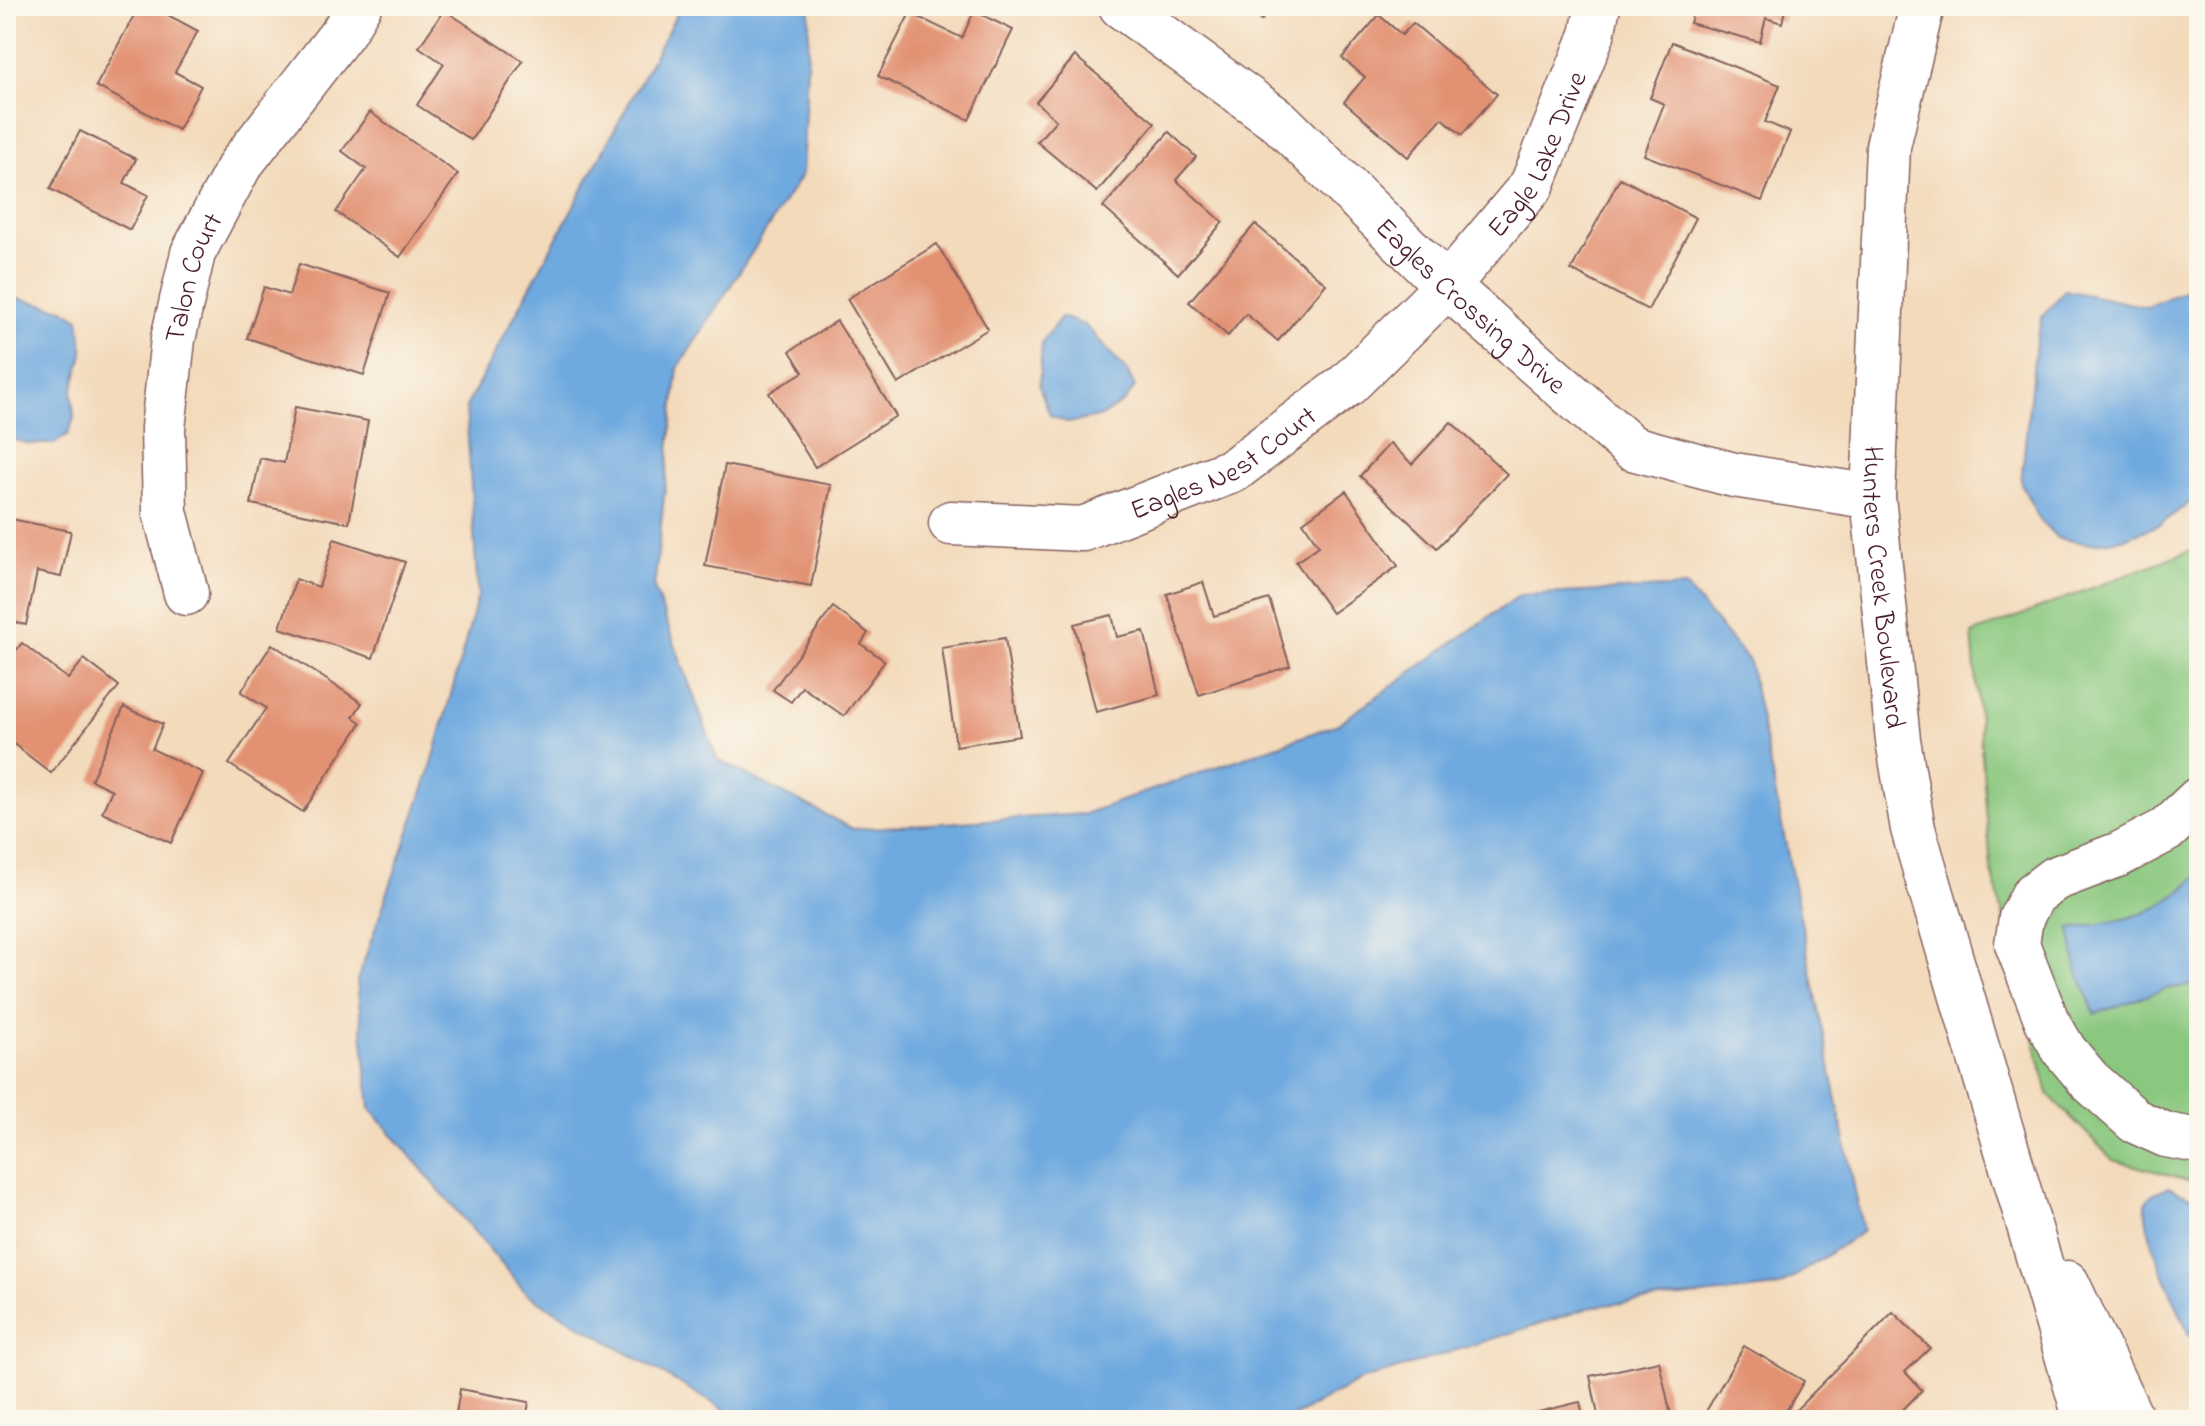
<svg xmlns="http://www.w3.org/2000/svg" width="2205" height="1426" viewBox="0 0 2205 1426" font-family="'Indie Flower',sans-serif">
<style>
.green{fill:#8ac87f;stroke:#6a7455;stroke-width:2}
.water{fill:#6ea9df;stroke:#5c6485;stroke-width:2}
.building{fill:#e29172}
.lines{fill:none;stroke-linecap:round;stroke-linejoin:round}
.minor-casing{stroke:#85605d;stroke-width:47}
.minor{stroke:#fff;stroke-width:44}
.labels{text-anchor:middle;stroke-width:8;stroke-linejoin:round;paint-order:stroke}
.street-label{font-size:28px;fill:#4a1f2b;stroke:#fbf7ec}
</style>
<rect width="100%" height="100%" fill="#fbf7ec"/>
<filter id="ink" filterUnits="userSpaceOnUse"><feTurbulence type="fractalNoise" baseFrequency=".0125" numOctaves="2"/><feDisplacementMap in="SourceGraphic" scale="16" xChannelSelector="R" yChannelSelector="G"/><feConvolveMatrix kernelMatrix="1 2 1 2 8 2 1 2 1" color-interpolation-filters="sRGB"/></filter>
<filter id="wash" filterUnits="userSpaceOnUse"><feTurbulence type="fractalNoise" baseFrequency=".006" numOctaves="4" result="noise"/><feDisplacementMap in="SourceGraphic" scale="32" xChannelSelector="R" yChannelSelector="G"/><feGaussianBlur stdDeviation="1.8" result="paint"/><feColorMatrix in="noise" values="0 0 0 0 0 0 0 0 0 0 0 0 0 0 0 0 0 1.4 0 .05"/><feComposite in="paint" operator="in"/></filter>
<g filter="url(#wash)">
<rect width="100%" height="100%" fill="#f3dabb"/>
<!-- green -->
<path class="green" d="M2199,547V1183L2113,1160L2048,1094L1991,868L1972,634Z"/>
<!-- water -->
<g class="water">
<path d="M681,6H810L802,174L678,368L654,588L717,759L853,829L1084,814L1338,724L1520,595L1686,587L1749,661L1863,1231L1779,1287L1595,1306L1357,1382L1286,1420H742L527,1294L370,1108L357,981L430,771L478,596L466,407Z"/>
<path d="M2199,279V496L2159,525L2122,539L2090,544L2057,538L2039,519L2021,483L2036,341L2042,317L2065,290L2147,307L2186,290Z"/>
<path d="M7,296L63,309L79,319L83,354L72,392L74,418L68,434L54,444H30L6,438Z"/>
<path d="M1061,317L1085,325L1126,370L1135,387L1125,401L1102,416L1068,423L1050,415L1039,386L1042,342Z"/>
<path d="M2199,873V984L2166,989L2095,1014L2077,970L2070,929C2126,919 2159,918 2199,873Z"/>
<path d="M2168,1187L2199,1201V1344L2188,1333C2178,1307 2138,1224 2147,1201C2151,1192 2160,1191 2168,1187Z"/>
</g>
<g id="blocks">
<!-- building -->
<g class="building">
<path d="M139,6H151L198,31L175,72L201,86L178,130L96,86Z"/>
<path d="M1243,6H1273L1261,21Z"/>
<path d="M1695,6H1786L1782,23L1766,18L1760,42L1690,23Z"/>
<path d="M444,10L523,61L471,140L417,105L444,64L419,47Z"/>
<path d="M974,11L1013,30L969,120L878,76L910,13L962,38Z"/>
<path d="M1379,15L1402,35L1413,23L1497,94L1462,135L1442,118L1408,157L1344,102L1365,77L1342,58Z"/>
<path d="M1672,42L1780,85L1765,122L1790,132L1762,201L1644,155L1664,104L1650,98Z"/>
<path d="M1075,56L1155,123L1097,192L1037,142L1056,120L1036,102Z"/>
<path d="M370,112L458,174L400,257L336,212L366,169L342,151Z"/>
<path d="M80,131L136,159L124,183L148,195L130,230L50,189Z"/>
<path d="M1169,132L1196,157L1176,180L1223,222L1178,274L1103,207Z"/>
<path d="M1620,178L1696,218L1648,310L1571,270Z"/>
<path d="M1255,224L1326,284L1278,341L1246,314L1228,336L1189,302Z"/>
<path d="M937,244L988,329L898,384L847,299Z"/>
<path d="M299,264L390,293L364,375L247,338L264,287L289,295Z"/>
<path d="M837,321L896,416L815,467L769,393L803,372L790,351Z"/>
<path d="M295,407L368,421L349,523L251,504L260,458L284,463Z"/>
<path d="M1451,422L1507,474L1437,548L1360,476L1390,443L1412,464Z"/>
<path d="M725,465L831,485L811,586L705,566Z"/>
<path d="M1346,491L1398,566L1332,613L1296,562L1319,546L1303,522Z"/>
<path d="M6,518L71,531L61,577L37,572L26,625L6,620Z"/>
<path d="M334,539L405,562L373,658L280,628L296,579L319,587Z"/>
<path d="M1203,582L1214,616L1269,599L1290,666L1199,695L1167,594Z"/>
<path d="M833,607L868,633L861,644L885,661L844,716L802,687L791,702L773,690Z"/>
<path d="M1112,615L1117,637L1144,631L1159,695L1096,712L1074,624Z"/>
<path d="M1005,638L1020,736L956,746L942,648Z"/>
<path d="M22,643L68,679L84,659L119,686L51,773L6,738V664Z"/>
<path d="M272,644L362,703L353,717L361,723L303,812L229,764L266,708L241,692Z"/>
<path d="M124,707L163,724L152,749L203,773L171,843L102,812L112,790L91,780Z"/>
<path d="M1893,1312L1930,1348L1905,1372L1922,1390L1893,1420H1786Z"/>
<path d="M1744,1346L1804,1381L1781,1420H1701Z"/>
<path d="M1659,1361L1672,1420H1599L1590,1376Z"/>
<path d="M460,1389L529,1402L526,1420H455Z"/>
<path d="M1580,1402L1584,1420H1510L1509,1419Z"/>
</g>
</g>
</g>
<g filter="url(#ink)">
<use href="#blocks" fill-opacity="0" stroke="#85605d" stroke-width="2"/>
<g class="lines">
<defs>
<g id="minor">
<path id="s1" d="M1121,6L1279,121L1447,286L1632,448L1734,475L1873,497"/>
<path id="s2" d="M1922,6L1888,146L1873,497L1898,740L1913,829L2086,1420"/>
<path id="s3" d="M951,523L1083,529L1234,470L1348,384L1447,286L1532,185L1592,35L1598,6"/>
<path id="s4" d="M186,593L165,512L163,428L173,339L193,253L240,165L343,32L359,6"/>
<path d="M2199,799L2166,830L2120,854L2054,879L2033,895L2021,918L2017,944L2047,1021L2064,1050L2089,1080L2135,1121L2166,1135L2199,1141"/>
<path d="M2067,1283L2132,1420"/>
</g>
</defs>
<!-- minor casing -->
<use href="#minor" class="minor-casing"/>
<!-- minor -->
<use href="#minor" class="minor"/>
</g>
</g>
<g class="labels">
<!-- street labels -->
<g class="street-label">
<text dy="10" stroke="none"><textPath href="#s3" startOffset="738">Eagle Lake Drive</textPath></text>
<text dy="10" stroke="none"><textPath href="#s4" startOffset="322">Talon Court</textPath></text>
<text dy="10" stroke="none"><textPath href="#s1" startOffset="462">Eagles Crossing Drive</textPath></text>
<text dy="10" stroke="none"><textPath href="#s3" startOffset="288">Eagles Nest Court</textPath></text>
<text dy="10" stroke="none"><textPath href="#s2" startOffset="586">Hunters Creek Boulevard</textPath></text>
</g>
</g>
<!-- margin -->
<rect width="2205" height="1426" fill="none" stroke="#fbf7ec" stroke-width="32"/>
</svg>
